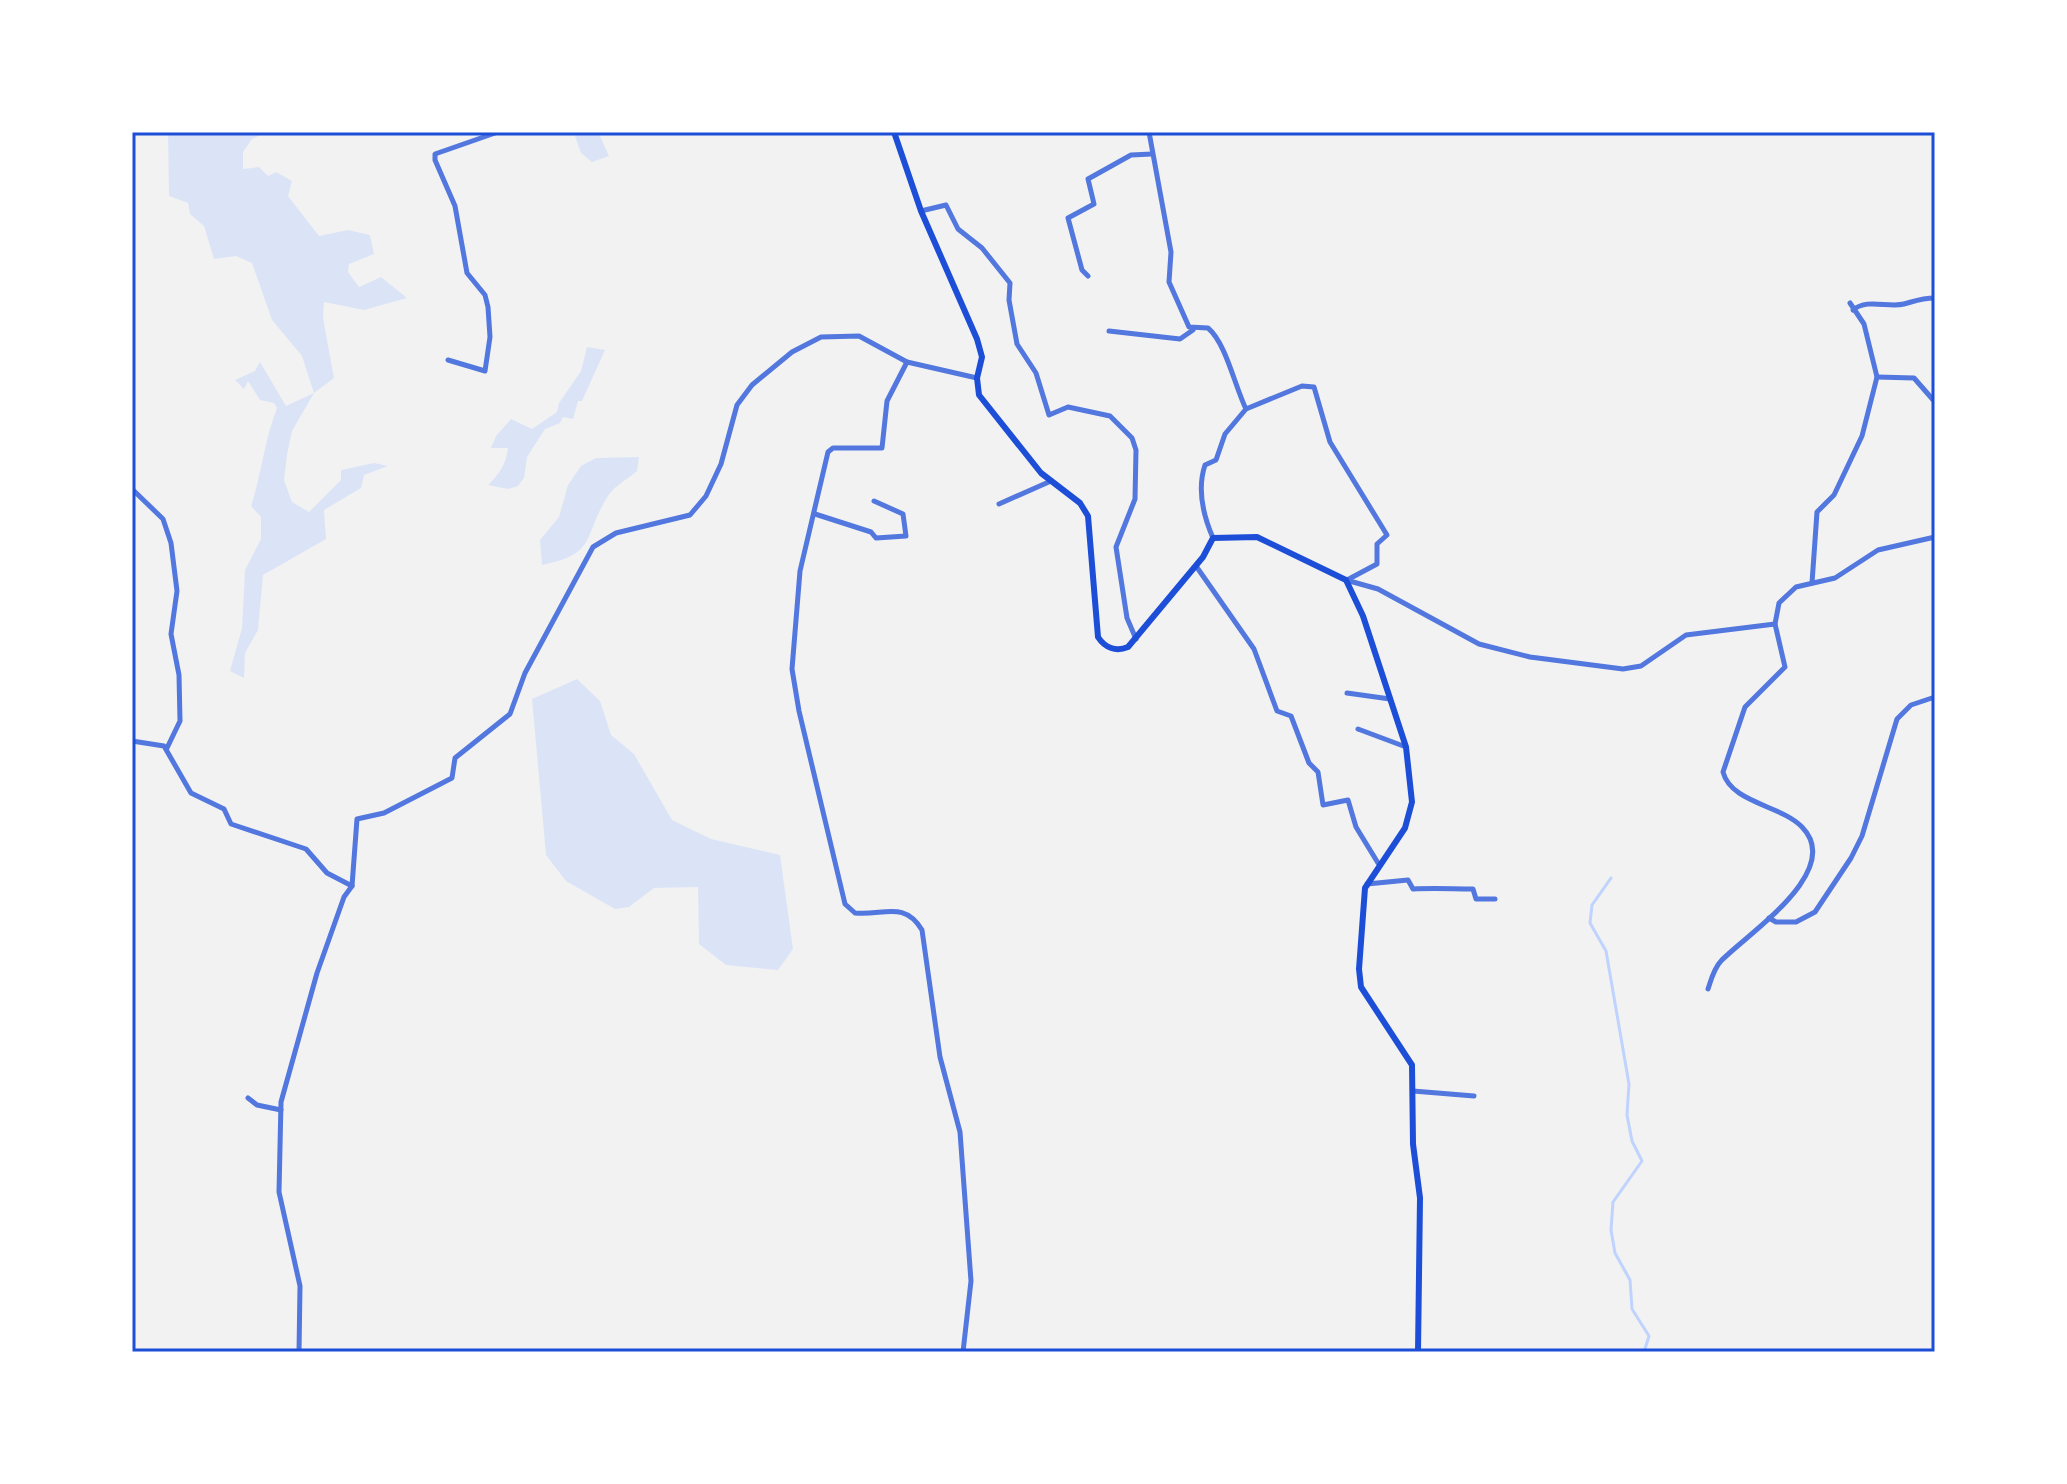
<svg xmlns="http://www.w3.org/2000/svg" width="2067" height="1484" viewBox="0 0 2067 1484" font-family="Roboto,sans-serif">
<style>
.green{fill:#dbe4f7}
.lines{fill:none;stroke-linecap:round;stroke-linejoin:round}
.stream{stroke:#bfd3fe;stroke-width:3}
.minor{stroke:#5277de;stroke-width:5}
.secondary{stroke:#1d4ed8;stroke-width:6}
.neatline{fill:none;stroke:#1d4ed8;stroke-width:3}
</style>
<rect width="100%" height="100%" fill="#f2f2f2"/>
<!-- green -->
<g class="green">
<path d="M168,132H266L252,139L243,152V169L259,167L268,176L276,172L292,181L288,196L319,236L348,230L370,235L374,254L349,264L348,272L359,287L381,277L407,298L364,310L324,302L323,318L334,378L314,393L292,431L287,455L284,480L292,502L309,512L341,480V470L374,463L388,466L364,475L361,488L324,510L326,539L263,575L258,630L245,653L244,678L230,671L242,628L245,570L261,539V517L251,506C262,472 264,442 277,408L274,403L260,400L248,381L244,389L235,380L255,371L260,362L286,406L314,393L302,356L272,320L252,263L236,256L214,259L204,226L190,214L188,203L169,196Z"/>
<path d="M569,132H598L609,156L592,162L581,153L574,133Z"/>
<path d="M587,347L605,350L582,401H578L573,419L563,417L560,423L545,429L527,457L524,478L518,486L508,489L488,485C499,474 506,465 508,448H491L496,436L511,419L532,429L557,412L559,403L581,371Z"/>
<path d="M639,457L637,471C628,479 614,486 608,496C582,537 598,554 542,565L540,540L559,517L568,485L581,466L596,458Z"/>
<path d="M577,679L600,701L611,735L634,754L672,820L711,839L780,855L793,949L778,970L726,965L699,944L698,887L654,888L629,907L615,909L566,881L546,855L532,699Z"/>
</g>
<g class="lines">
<!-- stream -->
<path class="stream" d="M1611,878L1592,905L1590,923L1606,951L1629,1084L1627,1115L1632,1141L1642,1161L1613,1202L1611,1230L1615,1253L1630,1280L1632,1309L1649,1336L1644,1352"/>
<!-- minor -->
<g class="minor">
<path d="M1149,132L1171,252L1169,282L1189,327L1208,328C1226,343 1235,387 1246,409L1225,434L1216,460L1205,465C1197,489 1203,515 1213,538"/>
<path d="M921,211L946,205L958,229L982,248L1010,283L1009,300L1017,344L1036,373L1049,415L1068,407L1110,416L1132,438L1136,450L1135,499L1116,547L1127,618L1136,639"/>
<path d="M1088,276L1082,270L1068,218L1094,204L1088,179L1131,155L1152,154"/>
<path d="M1853,310C1867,298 1888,308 1904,304C1915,301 1922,298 1935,298"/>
<path d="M1109,331L1180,339L1193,330"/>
<path d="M448,360L485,371L490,337L488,307L485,295L467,273L455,206L435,160V154L498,132"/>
<path d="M907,362L887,401L882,448H833L828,452L800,571L792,669L799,711L845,904L855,913C883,916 904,900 922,930L940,1057L960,1132L971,1281L963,1352"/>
<path d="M1877,377L1914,378L1935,402"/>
<path d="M1246,409L1302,386L1314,387L1330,442L1387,535L1377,544V564L1347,580"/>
<path d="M132,489L163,519L171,543L177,591L171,634L179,675L180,721L167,748"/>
<path d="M999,504L1051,481"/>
<path d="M815,514L871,532L876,538L906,536L903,514L874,501"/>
<path d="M1196,566L1254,649L1277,711L1291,716L1309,763L1318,772L1323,805L1348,800L1356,827L1378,863"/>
<path d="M1346,580L1378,589L1479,644L1530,657L1623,669L1641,666L1686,635L1775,624L1779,603L1796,587L1835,578L1878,550L1935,537"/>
<path d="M1812,583L1817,512L1834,495L1862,436L1877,377L1864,324L1850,303"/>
<path d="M1347,693L1390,699"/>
<path d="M1358,729L1406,747"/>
<path d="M132,741L164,746L191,793L224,809L231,824L306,849L327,873L352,886"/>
<path d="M1367,884L1408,880L1413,889C1435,888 1452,889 1473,889L1476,899H1495"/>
<path d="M1769,918L1776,922H1796L1815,912L1851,858L1862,836L1897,719L1911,705L1935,697"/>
<path d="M1708,989C1711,980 1714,968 1721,961C1747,934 1845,871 1802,827C1781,805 1731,803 1723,772L1745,707L1785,667L1775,624"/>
<path d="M1413,1091L1474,1096"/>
<path d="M248,1098L257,1105L281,1110"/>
<path d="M299,1352L300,1286L279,1192L281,1102L317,973L344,897L352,886L357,819L384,813L452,778L455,758L510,714L525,673L593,547L616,533L690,515L706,496L721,464L737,405L752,385L792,352L821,337L859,336L907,362L977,378"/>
</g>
<!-- secondary -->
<path class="secondary" d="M894,132L921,211L977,339L982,357L977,378L979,395L1041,473L1080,503L1088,516L1098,637C1105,648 1116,652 1128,647L1203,557L1213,538L1257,537L1346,580L1363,616L1406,747L1412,802L1405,828L1365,888L1359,969L1361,987L1412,1065L1413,1144L1420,1198L1418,1352"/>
</g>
<!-- border -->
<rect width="2067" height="1484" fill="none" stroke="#ffffff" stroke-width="268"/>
<rect x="134" y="134" width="1799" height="1216" class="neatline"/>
</svg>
